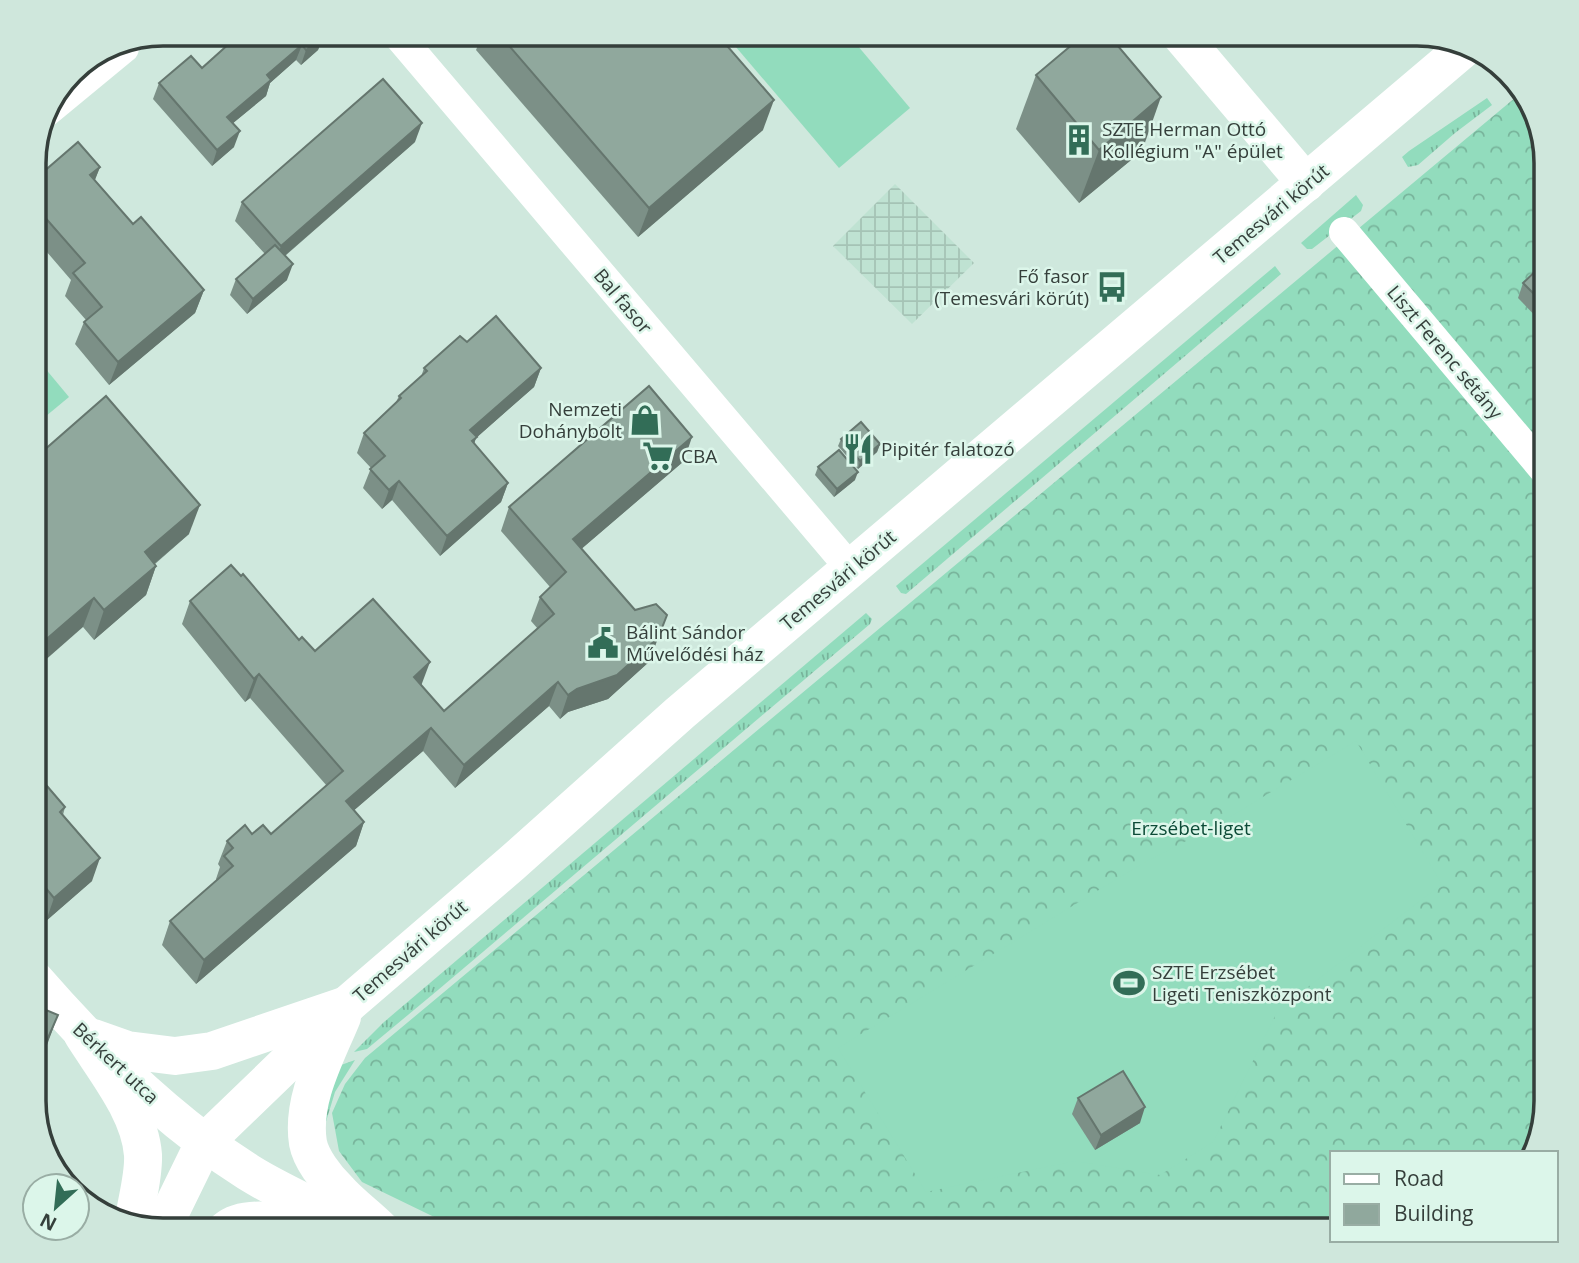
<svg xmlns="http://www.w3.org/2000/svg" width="1579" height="1263" viewBox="0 0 1579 1263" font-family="'Open Sans',sans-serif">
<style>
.industrial{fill:url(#industrial-grid)}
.grass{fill:url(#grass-tufts)}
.forest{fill:url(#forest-crowns)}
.pitch{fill:#92dcbd}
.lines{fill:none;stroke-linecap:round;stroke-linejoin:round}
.street{stroke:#fff;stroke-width:30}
.secondary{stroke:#fff;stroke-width:38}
.primary{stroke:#fff;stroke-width:38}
.wall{fill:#7c9087}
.shaded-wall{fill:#65766e}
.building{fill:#90a89d;stroke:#65766e;stroke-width:2}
.labels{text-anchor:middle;stroke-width:5;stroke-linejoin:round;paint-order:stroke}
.poi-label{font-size:19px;fill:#353f3b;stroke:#dcf6ea;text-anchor:start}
.street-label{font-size:19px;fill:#353f3b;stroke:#dcf6ea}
.park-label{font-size:19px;fill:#0c4b37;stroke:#dcf6ea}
.rim{fill:none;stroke:#353f3b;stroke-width:3.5}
</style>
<defs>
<pattern id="industrial-grid" width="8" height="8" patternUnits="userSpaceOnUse" patternTransform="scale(1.75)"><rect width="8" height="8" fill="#bfe2d2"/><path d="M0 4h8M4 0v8" fill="none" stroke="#a5c3b5"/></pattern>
<pattern id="grass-tufts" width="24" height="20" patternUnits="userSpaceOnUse" patternTransform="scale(1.75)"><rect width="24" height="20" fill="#92dcbd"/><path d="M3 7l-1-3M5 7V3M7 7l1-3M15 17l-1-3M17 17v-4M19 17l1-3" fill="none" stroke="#78b49b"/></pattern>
<pattern id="forest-crowns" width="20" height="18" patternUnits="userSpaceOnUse" patternTransform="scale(1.75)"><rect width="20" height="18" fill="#92dcbd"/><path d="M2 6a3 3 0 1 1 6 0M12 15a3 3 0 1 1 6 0" fill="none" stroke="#78b49b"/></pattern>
</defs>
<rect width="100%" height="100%" fill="#cfe8dd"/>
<!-- industrial -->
<path class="industrial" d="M895,184L974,263L912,324L833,246Z"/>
<!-- grass -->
<g class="grass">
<path d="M1487,98L1492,105L1455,133L1418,165L1408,167L1402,157L1409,151Z"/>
<path d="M1356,195L1363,205L1361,211L1312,249H1307L1301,243Z"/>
<path d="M1275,266L1281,274L906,594L901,593L896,586Z"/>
<path d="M866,613L872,619L870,624L438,990L367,1049L354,1052L384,1022Z"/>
<path d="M355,1060L335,1092L325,1125L320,1113L341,1065Z"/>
</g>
<!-- forest -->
<path class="forest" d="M1522,92L1533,106L1546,163V1101L1526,1153H1332V1230H461L362,1182L339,1151L332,1113L345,1084L365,1058Z"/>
<!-- pitch -->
<g class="pitch">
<path d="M724,33H847L910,108L839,168Z"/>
<path d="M34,355L69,397L34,426Z"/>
<path d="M1356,741L1442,884L1278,1010L1213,1142L1160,1175L1075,1161L926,1192L838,1048L1140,865L1213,827Z"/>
</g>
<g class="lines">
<!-- street -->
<g class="street">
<path d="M396,33L851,569"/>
<path d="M44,114L124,48"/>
<path d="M1344,232L1546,472"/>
</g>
<!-- secondary -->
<g class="secondary">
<path d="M1179,33L1306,183"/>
<path d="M34,979C95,1049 169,1122 248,1172C283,1194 324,1211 362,1230"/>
<path d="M93,1038L127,1050L175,1056L212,1051L347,1005"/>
<path d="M226,1230C247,1212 293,1224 317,1230"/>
</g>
<!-- primary -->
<g class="primary">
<path d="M342,1017C326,1056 301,1100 308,1143C311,1159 326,1178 337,1189C350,1204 367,1216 381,1230"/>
<path d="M83,1035C105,1070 140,1112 143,1155C144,1175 137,1199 134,1219"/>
<path d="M162,1229L204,1143L347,1005L511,864L680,713L1462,50"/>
</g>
</g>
<!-- wall -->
<g class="wall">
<path d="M483,33H716L763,130L638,237L476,50Z"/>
<path d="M324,35L318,50L301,65L296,60L270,83L266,96L233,123L234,147L212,166L153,99L159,83L202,68Z"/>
<path d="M1036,75L1142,151L1079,203L1016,129Z"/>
<path d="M1538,131L1542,145L1536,139Z"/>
<path d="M415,142L285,256L287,280L247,314L230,295L236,279L265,254L235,221L242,202Z"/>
<path d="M100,167L95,180L133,224L204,290L195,313L109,385L75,344L84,322L86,320L65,296L71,280L34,237V180Z"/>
<path d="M1546,261V327L1518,298L1523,283Z"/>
<path d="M467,342L541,368L534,387L476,438L474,444L508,483L501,502L440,556L392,500L382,509L363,488L371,468L357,453L364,433L396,402L399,396L421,377L424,368Z"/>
<path d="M841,439L880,444L877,452L858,469L838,446Z"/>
<path d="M34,459L189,534L155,564L156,566L146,595L94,640L83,627Z"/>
<path d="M684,461L581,549L650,661L608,699L568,712L560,719L549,706L455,788L423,751L354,810L364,822L356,846L196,984L162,945L170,921L217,881L216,879L220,867L218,864L227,841L252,834H271L327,786L250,698L245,702L182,624L190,601L299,640L315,651L421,686L444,711L538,629L531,621L540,597L550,587L501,531L509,507Z"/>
<path d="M818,467L855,480L834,497L815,475Z"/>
<path d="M34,774L65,807L63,815L92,881L46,921L34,906Z"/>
<path d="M34,1005L43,1056L34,1078Z"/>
<path d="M1078,1098L1140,1123L1095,1150L1072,1114Z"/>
</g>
<!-- shaded-wall -->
<g class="shaded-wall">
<path d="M324,35L318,50L301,65L306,50Z"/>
<path d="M302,45L296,60L270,83L266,96L221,133L227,117L267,75Z"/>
<path d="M1161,97L1142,151L1079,203L1099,150Z"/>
<path d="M774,100L763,130L638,237L649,208Z"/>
<path d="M422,123L415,142L274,265L281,246Z"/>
<path d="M240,131L234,147L212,166L217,150Z"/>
<path d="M100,167L91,189L90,175Z"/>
<path d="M42,214L34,237V221Z"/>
<path d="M293,264L287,280L247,314L253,299Z"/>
<path d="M204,290L195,313L109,385L118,362Z"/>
<path d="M541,368L534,387L476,438L469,457L470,430Z"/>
<path d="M692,437L684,461L565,563L573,539Z"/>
<path d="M880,444L877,452L858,469L860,461Z"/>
<path d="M858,472L855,480L834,497L837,489Z"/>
<path d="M399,481L392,500L382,509L389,490Z"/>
<path d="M508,483L501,502L440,556L447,536Z"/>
<path d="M200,505L189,534L134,581L145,552Z"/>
<path d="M156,566L146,595L94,640L104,610Z"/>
<path d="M94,598L83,627L34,670V650Z"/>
<path d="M658,638L650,661L608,699L568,712L560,719L568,695L577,689Z"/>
<path d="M430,662L421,686L414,677Z"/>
<path d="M259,674L250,698L245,702L254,679Z"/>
<path d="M558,682L549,706L455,788L464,765Z"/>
<path d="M431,728L423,751L337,825L346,801Z"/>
<path d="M364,822L356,846L196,984L204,960Z"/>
<path d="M100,858L92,881L46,921L54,898Z"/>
<path d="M58,1015L43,1056L34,1078V1073L37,1063Z"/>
<path d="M1145,1107L1140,1123L1095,1150L1101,1135Z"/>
</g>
<!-- building -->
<g class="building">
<path d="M241,33H323L324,35L306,50L302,45L267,75L271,80L227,117L240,131L217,150L159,83L191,56L202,68Z"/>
<path d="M498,33H716L774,100L649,208Z"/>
<path d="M1086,33H1107L1161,97L1099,150L1036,75Z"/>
<path d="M383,79L422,123L281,246L242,202Z"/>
<path d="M78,142L100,167L90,175L133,224L141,217L204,290L118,362L84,322L102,307L73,273L85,263L42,214L34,221V180Z"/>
<path d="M275,245L293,264L253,299L236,279Z"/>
<path d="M1546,261V306L1523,283Z"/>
<path d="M496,316L541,368L470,430L477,437L472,441L508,483L447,536L399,481L389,490L370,469L385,456L364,433L401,398L399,396L427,371L424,368L460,336L467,342Z"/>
<path d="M649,386L692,437L573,539L635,610L656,604L667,615L658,638L617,675L577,689L568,695L558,682L464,765L431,728L346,801L364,822L204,960L170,921L233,866L224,856L233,848L227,841L245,825L252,834L263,825L271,834L343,771L259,674L254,679L190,601L231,565L241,576L243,574L299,640L302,637L315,651L373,599L430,662L414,677L444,711L554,614L540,597L566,572L509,507Z"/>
<path d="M106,396L200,505L145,552L156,566L104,610L94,598L34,650V459Z"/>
<path d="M861,422L880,444L860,461L841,439Z"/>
<path d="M839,450L858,472L837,489L818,467Z"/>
<path d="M35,772L65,807L60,812L100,858L54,898L34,874V774Z"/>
<path d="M34,1005L58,1015L37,1063L34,1061Z"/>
<path d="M1123,1071L1145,1107L1101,1135L1078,1098Z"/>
</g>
<!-- icons -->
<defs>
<symbol id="building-bare" viewBox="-9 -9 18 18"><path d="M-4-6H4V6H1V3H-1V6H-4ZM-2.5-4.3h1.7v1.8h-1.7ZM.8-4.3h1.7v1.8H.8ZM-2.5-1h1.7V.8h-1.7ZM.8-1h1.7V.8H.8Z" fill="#326d57" stroke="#dcf6ea" stroke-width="2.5" paint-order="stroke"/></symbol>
<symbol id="bus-bare" viewBox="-9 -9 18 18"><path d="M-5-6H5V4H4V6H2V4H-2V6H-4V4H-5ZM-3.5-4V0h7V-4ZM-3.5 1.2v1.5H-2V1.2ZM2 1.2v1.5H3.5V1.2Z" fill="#326d57" stroke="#dcf6ea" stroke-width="2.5" paint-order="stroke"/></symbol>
<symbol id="shop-bare" viewBox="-9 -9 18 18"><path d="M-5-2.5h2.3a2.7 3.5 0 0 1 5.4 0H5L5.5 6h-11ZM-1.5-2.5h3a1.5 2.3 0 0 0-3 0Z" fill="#326d57" stroke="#dcf6ea" stroke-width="2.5" paint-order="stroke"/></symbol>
<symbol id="restaurant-bare" viewBox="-9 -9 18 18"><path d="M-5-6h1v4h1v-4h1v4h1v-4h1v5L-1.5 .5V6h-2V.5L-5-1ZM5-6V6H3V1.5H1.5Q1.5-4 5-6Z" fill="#326d57" stroke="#dcf6ea" stroke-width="2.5" paint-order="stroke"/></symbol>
<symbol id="supermarket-bare" viewBox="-9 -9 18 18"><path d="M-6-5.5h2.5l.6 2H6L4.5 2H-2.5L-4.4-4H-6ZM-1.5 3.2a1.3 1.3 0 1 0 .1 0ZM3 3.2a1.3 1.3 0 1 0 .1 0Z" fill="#326d57" stroke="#dcf6ea" stroke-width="2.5" paint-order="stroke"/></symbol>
<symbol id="civic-bare" viewBox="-9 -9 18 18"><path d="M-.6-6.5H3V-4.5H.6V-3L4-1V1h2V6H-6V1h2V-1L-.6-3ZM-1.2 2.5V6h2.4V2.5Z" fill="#326d57" stroke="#dcf6ea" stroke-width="2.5" paint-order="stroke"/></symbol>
<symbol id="stadium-bare" viewBox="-9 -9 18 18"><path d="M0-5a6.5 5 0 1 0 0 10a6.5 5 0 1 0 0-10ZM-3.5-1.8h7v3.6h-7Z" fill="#326d57" stroke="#dcf6ea" stroke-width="2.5" paint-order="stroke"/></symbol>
</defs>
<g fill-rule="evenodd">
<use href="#building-bare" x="1057" y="118" width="44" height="44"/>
<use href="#bus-bare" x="1090" y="265" width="44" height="44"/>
<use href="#shop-bare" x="623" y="398" width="44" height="44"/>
<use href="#restaurant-bare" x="836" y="427" width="44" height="44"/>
<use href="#supermarket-bare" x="636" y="434" width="44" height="44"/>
<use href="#civic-bare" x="581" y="621" width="44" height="44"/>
<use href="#stadium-bare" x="1107" y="961" width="44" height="44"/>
</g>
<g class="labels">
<!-- poi labels -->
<g class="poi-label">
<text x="1102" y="136">SZTE Herman Ottó<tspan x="1102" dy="22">Kollégium "A" épület</tspan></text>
<text x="1089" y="283" text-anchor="end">Fő fasor<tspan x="1089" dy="22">(Temesvári körút)</tspan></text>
<text x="622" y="416" text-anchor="end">Nemzeti<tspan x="622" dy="22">Dohánybolt</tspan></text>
<text x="881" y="456">Pipitér falatozó</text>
<text x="681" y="463">CBA</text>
<text x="626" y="639">Bálint Sándor<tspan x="626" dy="22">Művelődési ház</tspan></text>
<text x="1152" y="979">SZTE Erzsébet<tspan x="1152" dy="22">Ligeti Teniszközpont</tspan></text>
</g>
<!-- street labels -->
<g class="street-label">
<text transform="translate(1271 214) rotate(-40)" y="7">Temesvári körút</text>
<text transform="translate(623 301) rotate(50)" y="7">Bal fasor</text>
<text transform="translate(1445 352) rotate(50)" y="7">Liszt Ferenc sétány</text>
<text transform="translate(838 580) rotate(-40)" y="7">Temesvári körút</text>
<text transform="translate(410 951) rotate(-41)" y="7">Temesvári körút</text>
<text transform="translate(116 1063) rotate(43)" y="7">Bérkert utca</text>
</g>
<!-- park labels -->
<g class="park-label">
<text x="1191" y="835">Erzsébet-liget</text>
</g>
</g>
<!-- crop -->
<path d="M0 0H1579V1263H0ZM163 46H1417A117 117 0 0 1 1534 163V1101A117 117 0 0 1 1417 1218H163A117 117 0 0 1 46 1101V163A117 117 0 0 1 163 46Z" fill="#cfe7dc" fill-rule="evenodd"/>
<path class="rim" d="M163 46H1417A117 117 0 0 1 1534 163V1101A117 117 0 0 1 1417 1218H163A117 117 0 0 1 46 1101V163A117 117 0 0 1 163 46Z"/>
<!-- legend -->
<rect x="1330" y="1151" width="228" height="91" fill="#dcf6ea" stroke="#99ada4" stroke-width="2"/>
<rect x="1344" y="1174" width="35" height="10" fill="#ffffff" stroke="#99ada4" stroke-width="2"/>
<text x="1394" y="1186" font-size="21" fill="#353f3b">Road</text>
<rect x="1344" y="1204" width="35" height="21" fill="#90a89d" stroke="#99ada4" stroke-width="2"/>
<text x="1394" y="1221" font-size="21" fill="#353f3b">Building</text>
<!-- north arrow -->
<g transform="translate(56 1207) rotate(207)"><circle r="33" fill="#dcf6ea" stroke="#99ada4" stroke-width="2"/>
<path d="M0-5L12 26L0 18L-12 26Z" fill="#326d57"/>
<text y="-10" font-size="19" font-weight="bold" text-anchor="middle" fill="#353f3b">N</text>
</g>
</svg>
